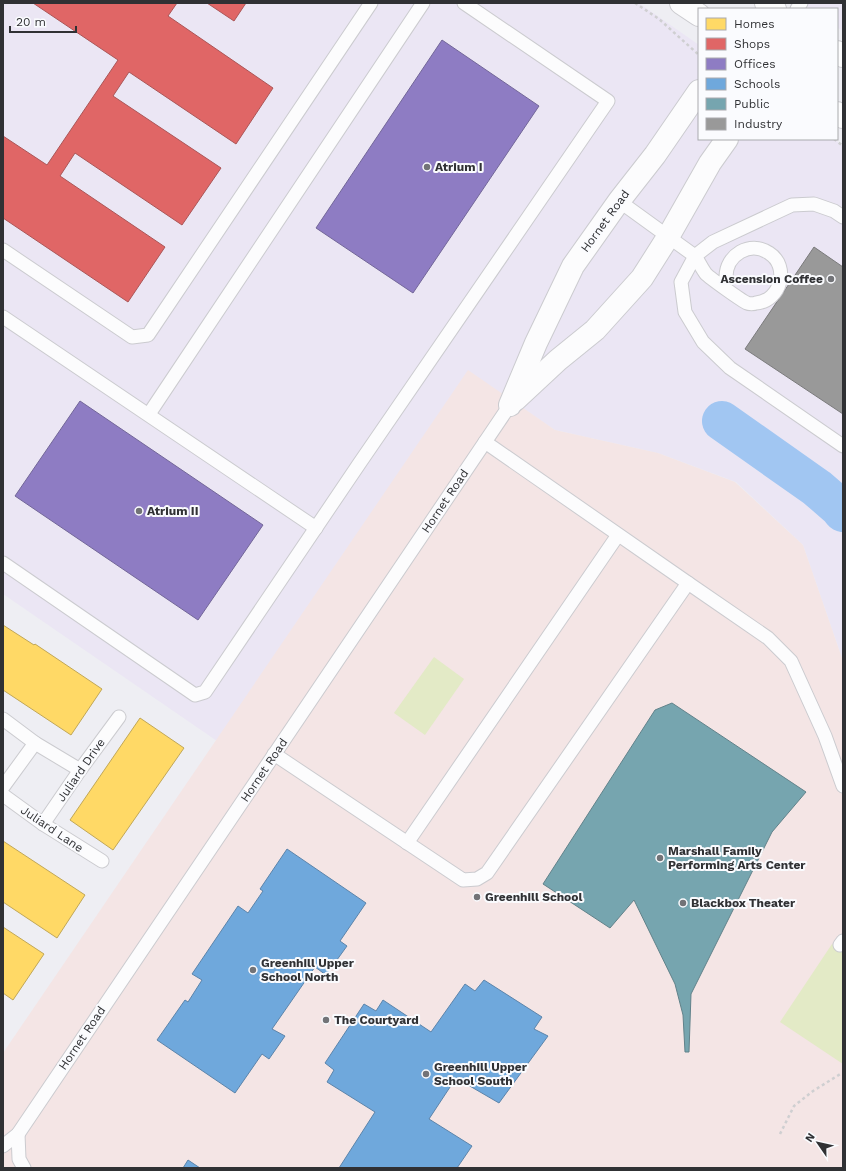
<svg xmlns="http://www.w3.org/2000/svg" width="846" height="1171" viewBox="0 0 846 1171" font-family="'Work Sans',sans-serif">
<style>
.commercial{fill:#ebe6f4}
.education{fill:#f4e5e5}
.green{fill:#e3eac6}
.homes{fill:#ffd966;stroke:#c1a757}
.shops{fill:#e06666;stroke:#ab5657}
.offices{fill:#8e7cc3;stroke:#726698}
.schools{fill:#6fa8dc;stroke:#5c84aa}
.public{fill:#76a5af;stroke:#61828a}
.industry{fill:#999;stroke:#7a7a7b}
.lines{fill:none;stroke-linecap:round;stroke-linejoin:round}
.river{stroke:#a1c6f2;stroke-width:40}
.service-casing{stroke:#cbcbcf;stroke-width:15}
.minor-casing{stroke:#cbcbcf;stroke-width:24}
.secondary-casing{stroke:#cbcbcf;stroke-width:24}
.path{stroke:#cfcfd1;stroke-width:2.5;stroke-dasharray:3 3;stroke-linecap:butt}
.service{stroke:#fcfcfd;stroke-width:13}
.minor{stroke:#fcfcfd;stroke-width:22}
.secondary{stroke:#fcfcfd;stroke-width:22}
.poi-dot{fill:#727377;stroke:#fafbfe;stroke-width:1.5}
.labels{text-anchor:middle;stroke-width:4;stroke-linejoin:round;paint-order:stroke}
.poi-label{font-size:12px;font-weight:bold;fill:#303134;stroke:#fafbfe;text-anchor:start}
.street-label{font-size:12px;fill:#303134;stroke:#fafbfe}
</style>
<rect width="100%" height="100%" fill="#eeeef3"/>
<!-- commercial -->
<g class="commercial">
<path d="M3,3H639L699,45V139H834L843,146V661L803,545L736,482L658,453L555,430L468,371L217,741L3,594Z"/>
<path d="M802,3H843V31L837,27V9H811Z"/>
</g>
<!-- education -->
<path class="education" d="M468,370L555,430L658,453L735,482L803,545L843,661V1168H3V1053Z"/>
<!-- green -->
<g class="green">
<path d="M434,657L464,679L425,735L394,713Z"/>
<path d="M832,944L843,951V1064L780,1022Z"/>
</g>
<!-- homes -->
<g class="homes">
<path d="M3,625L34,645L35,644L102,689L71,735L3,690Z"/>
<path d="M140,718L184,748L113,850L70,820Z"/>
<path d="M3,841L85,895L57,938L3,902Z"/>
<path d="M3,927L44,954L13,1000L3,993Z"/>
</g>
<!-- shops -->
<g class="shops">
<path d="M33,3H177L168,16L273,88L236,144L129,72L113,96L221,168L182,225L75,153L60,176L165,247L128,302L3,218V136L47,165L118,60Z"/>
<path d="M207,3H246L234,21Z"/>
</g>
<!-- offices -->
<g class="offices">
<path d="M442,40L539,106L413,293L316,228Z"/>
<path d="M80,401L263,525L198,620L15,496Z"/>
</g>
<!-- schools -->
<g class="schools">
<path d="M287,849L366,903L340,941L347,946L326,975L315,967L272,1029L285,1036L269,1059L262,1054L235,1093L157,1040L185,1000L188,1002L202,980L192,974L238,906L248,913L263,891L260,889Z"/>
<path d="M484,980L542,1017L534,1029L548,1036L499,1103L456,1078L429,1119L472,1146L457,1168H339L375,1112L327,1082L334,1070L325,1063L364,1004L376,1011L383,1000L431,1032L465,984L475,991Z"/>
<path d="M188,1160L200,1168H183Z"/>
</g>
<!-- public -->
<path class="public" d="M672,703L806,792L772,832L691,994L689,1052H685L683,1015L675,984L634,900L610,928L543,884L655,710Z"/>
<!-- industry -->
<path class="industry" d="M814,247L843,267V414L745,349Z"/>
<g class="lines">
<!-- river -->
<path class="river" d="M722,421L817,488L839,507L843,512"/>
<defs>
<g id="service">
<path d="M797,9L801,3"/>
<path d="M619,201L695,256L681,282L685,312L703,342L730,368L843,446"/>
<path d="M3,250L132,337L148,335L371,3"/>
<path d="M726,277C726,255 750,240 769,253C790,266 781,301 756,303C754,304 749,304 747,303C742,301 710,278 706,274C702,269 699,262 695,256L713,242L792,205L814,204L834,211L843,217"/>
<path d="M3,317L316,528"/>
<path d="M149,414L423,3"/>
<path d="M3,563L195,695L205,692L359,464L608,101L464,3"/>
<path d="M688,583L768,638L791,661L825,736L843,786"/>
<path d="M3,719L35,743L80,770"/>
<path d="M274,754L463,880L477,879L487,873L688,583L485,442"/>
<path d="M3,787L35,743"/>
<path d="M3,795L43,824L102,861"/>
<path d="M43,824L80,770L119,717"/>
<path d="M407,843L618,535"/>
<path d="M840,945L843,941"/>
<path d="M18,1134L19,1159L24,1168"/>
<path d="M3,1146L18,1134L510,405"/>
</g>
<g id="minor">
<path d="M515,400L558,360L595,330L642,278L668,237L710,163L727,139"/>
<path d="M510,405L536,343L573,266L619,201L655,155L699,91"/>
</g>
<g id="secondary">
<path d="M681,3L699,15"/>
<path d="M766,3L775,9"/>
<path d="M837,52L843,56"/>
<path d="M837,113L843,117"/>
</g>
</defs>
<!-- service casing -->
<use href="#service" class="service-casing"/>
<!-- minor casing -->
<use href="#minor" class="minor-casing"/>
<!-- secondary casing -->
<use href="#secondary" class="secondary-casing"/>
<!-- path -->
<g class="path">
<path d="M635,3L659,19L699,55"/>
<path d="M834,139L843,146"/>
<path d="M780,1134L794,1106L813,1091L842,1073"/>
</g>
<!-- service -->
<use href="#service" class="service"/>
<!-- minor -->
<use href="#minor" class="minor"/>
<!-- secondary -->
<use href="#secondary" class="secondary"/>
</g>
<!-- markers -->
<g class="poi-dot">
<circle cx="427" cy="167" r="4"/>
<circle cx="831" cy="279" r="4"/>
<circle cx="139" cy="511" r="4"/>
<circle cx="660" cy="858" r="4"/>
<circle cx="477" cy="897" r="4"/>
<circle cx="683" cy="903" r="4"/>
<circle cx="253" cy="970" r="4"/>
<circle cx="326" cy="1020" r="4"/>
<circle cx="426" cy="1074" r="4"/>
</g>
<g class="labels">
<!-- poi labels -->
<g class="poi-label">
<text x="435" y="171">Atrium I</text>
<text x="823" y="283" text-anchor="end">Ascension Coffee</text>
<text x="147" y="515">Atrium II</text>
<text x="668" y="855">Marshall Family<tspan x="668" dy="14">Performing Arts Center</tspan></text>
<text x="485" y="901">Greenhill School</text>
<text x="691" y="907">Blackbox Theater</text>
<text x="261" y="967">Greenhill Upper<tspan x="261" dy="14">School North</tspan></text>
<text x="334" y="1024">The Courtyard</text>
<text x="434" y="1071">Greenhill Upper<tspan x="434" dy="14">School South</tspan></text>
</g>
<!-- street labels -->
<g class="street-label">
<text transform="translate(605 221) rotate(-54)" y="4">Hornet Road</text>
<text transform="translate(445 501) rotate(-56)" y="4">Hornet Road</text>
<text transform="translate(81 770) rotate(-55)" y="4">Juliard Drive</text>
<text transform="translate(264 770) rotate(-56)" y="4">Hornet Road</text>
<text transform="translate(52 829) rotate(34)" y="4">Juliard Lane</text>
<text transform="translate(82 1038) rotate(-56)" y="4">Hornet Road</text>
</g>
</g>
<!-- border -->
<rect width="846" height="1171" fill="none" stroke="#303134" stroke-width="8"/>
<!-- legend -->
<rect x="698" y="8" width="140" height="132" fill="#fafbfe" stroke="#a9aaad"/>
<rect x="706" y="18" width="20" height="12" fill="#ffd966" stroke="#a9aaad"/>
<text x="734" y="28" font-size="12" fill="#303134">Homes</text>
<rect x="706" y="38" width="20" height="12" fill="#e06666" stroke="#a9aaad"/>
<text x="734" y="48" font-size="12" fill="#303134">Shops</text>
<rect x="706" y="58" width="20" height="12" fill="#8e7cc3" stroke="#a9aaad"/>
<text x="734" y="68" font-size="12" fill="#303134">Offices</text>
<rect x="706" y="78" width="20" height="12" fill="#6fa8dc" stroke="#a9aaad"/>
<text x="734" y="88" font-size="12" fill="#303134">Schools</text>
<rect x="706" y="98" width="20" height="12" fill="#76a5af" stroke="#a9aaad"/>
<text x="734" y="108" font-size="12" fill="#303134">Public</text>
<rect x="706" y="118" width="20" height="12" fill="#999999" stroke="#a9aaad"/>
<text x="734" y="128" font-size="12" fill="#303134">Industry</text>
<!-- north arrow -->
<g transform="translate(818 1143) rotate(304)" stroke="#fafbfe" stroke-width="3" paint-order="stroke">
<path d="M0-3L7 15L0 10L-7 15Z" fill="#303134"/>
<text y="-6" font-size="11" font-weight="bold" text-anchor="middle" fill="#303134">N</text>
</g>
<!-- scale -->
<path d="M10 26v6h66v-6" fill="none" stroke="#303134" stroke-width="2"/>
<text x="16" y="26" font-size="12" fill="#303134" stroke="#fafbfe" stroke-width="3" paint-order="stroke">20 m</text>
</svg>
